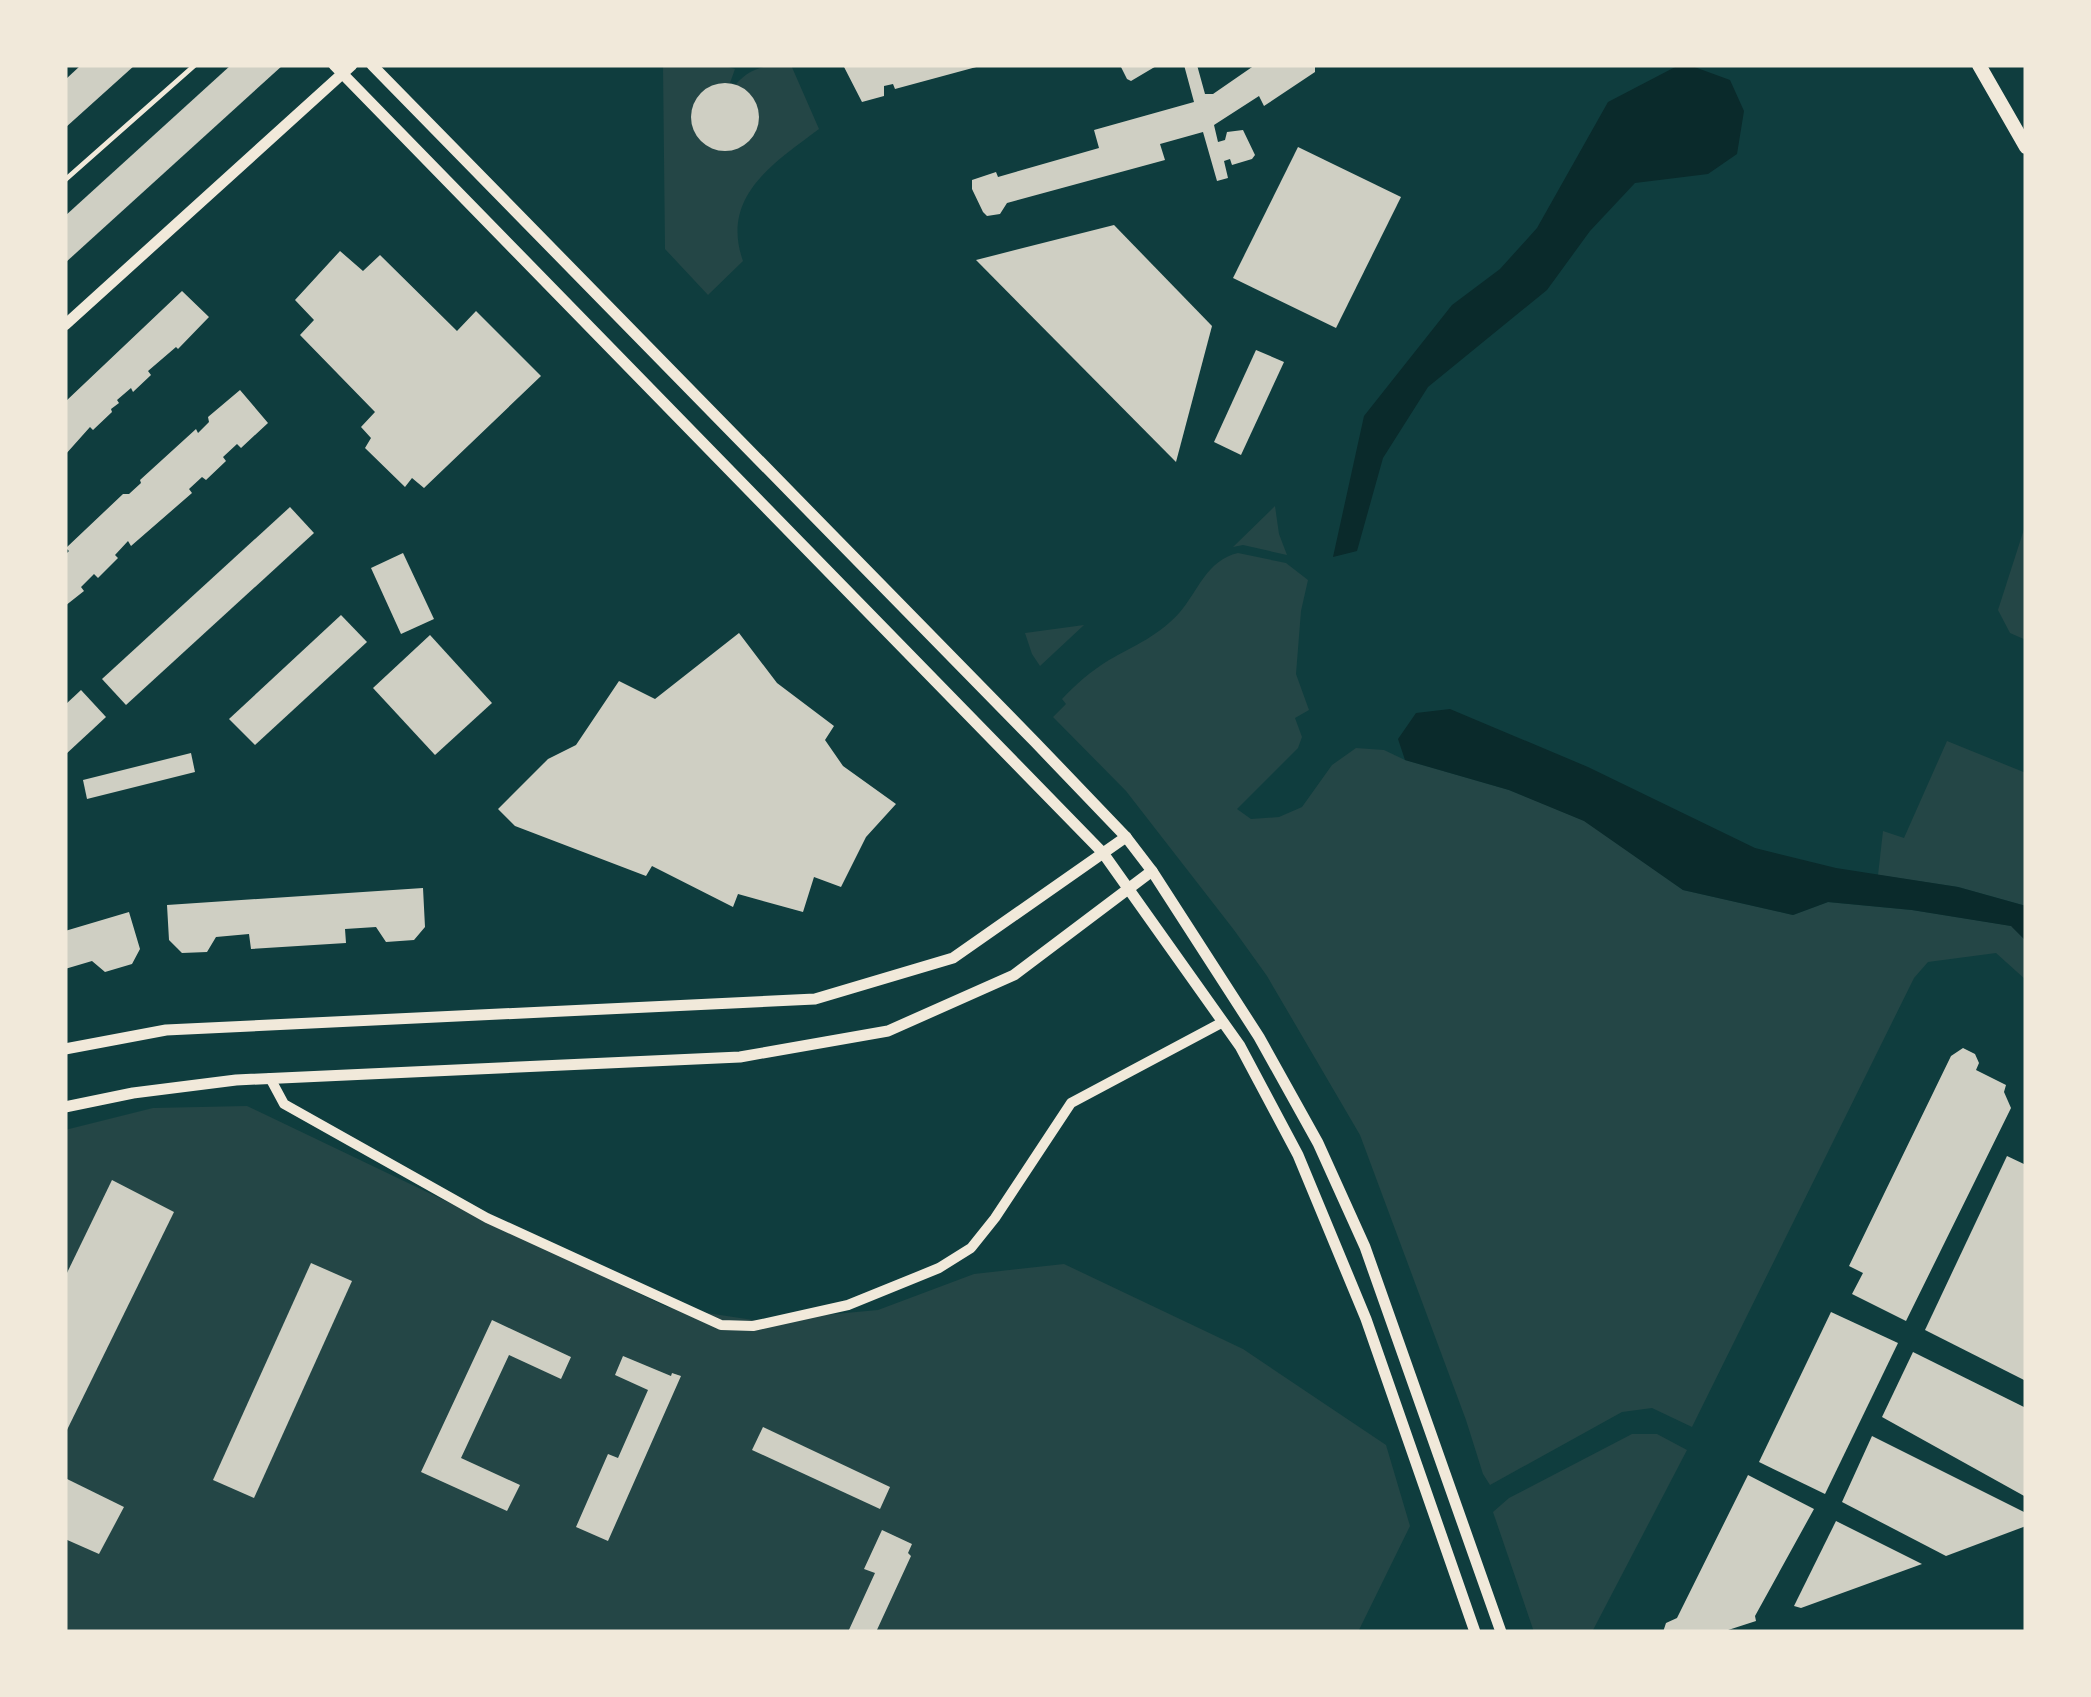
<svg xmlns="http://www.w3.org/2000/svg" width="2091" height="1697" viewBox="0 0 2091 1697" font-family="Quicksand,sans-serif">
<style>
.green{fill:#244646}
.water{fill:#0a2a2b}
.building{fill:#cfcfc3}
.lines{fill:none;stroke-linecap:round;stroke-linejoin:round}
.service{stroke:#f1e9da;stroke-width:5}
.minor{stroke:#f1e9da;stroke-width:10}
.tertiary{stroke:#f1e9da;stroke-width:11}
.secondary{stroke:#f1e9da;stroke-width:14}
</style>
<rect width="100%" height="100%" fill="#0f3d3e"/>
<!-- green -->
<g class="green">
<path d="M663,65H722L735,69L730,83L736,84C752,66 767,65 791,65L819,129C774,163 720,196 743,261L708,295L665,249Z"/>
<path d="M1275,506L1279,534L1287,555L1243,545L1233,547Z"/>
<path d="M2026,523V640L2010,633L1998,610Z"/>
<path d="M1238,553L1286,563L1308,580L1301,611L1296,674L1309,710L1295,718L1302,737L1298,748L1237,809L1251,819L1279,817L1302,807L1332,765L1356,748L1384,750L1405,760L1509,790L1585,821L1683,890L1793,915L1828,902L1912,910L2012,926L2026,941V980L1996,953L1928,962L1914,978L1692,1427L1652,1408L1622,1412L1490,1485L1483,1474L1466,1420L1360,1135L1267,976L1234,930L1126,791L1053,717L1066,704L1062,699C1076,684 1091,671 1109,660C1134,646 1160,635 1180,612C1198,591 1207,560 1238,553Z"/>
<path d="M1084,625L1040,666L1032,654L1025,633Z"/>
<path d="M1947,741L2026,773V906L1958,887L1878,875L1883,831L1904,838Z"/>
<path d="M247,1106L667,1307L760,1321L878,1310L974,1274L1064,1264L1243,1349L1386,1445L1410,1526L1358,1632H65V1130L153,1108Z"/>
<path d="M1632,1434H1657L1687,1450L1592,1632H1534L1493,1512L1509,1498Z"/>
</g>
<!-- water -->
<g class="water">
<path d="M1679,65H1689L1730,80L1744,111L1737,154L1708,174L1635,183L1590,231L1547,290L1428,387L1383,458L1357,551L1333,557L1364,416L1452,305L1500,269L1537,228L1608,102Z"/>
<path d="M1450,709L1588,767L1755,848L1836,868L1958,887L2026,906V941L2011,926L1912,910L1828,902L1793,915L1683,890L1584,821L1509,790L1405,760L1398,739L1416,713Z"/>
</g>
<!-- building -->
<g class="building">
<path d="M81,65H135L65,128V80Z"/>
<path d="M231,65H283L65,263V216Z"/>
<path d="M843,65H980V66L895,89L893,84L884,86V96L862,102Z"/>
<path d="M1120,65H1158L1131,81L1127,79Z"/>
<path d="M1184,65H1197L1205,94H1213L1255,65H1315V72L1264,106L1259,96L1214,125L1218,142L1225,140L1227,132L1243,130L1255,155L1252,159L1232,165L1230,159L1224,161L1228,178L1217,181L1203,132L1160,144L1165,160L1007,203L1000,214L987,216L983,212L972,189V180L996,172L998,177L1099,148L1094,130L1194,102Z"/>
<circle cx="725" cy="117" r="34"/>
<path d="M1298,147L1401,197L1336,328L1233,278Z"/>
<path d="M1114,225L1212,326L1176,462L976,260Z"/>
<path d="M340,251L363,271L380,255L457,331L476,311L541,376L424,488L412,478L405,487L365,448L371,438L361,427L375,412L300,335L314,320L295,300Z"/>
<path d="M182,291L209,317L178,349L176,347L148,371L151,375L133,392L131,388L117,400L119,403L111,409L112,412L93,430L90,427L65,455V402Z"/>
<path d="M1256,350L1284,362L1241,455L1214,442Z"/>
<path d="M240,390L268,423L241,448L237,444L223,457L226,461L206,480L202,477L189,489L192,493L131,546L128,541L115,555L118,558L98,578L94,574L81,587L84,591L65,606V555L69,551L66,548L123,494H129L141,483L140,480L196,429L198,433L209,422L208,417Z"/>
<path d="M290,507L314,533L126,705L102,679Z"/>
<path d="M403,553L434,619L401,634L371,568Z"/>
<path d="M341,615L367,642L255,745L229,719Z"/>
<path d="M739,633L777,683L834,726L825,740L843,766L896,804L866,837L841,887L814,877L803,912L738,894L733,907L652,866L646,876L515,826L498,809L548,759L576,745L619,681L655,699Z"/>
<path d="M430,635L492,703L435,755L373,688Z"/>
<path d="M81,690L106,717L65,755V705Z"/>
<path d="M191,753L195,772L87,799L83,780Z"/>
<path d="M423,888L425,927L414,940L386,942L376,927L345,929L346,943L251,949L249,934L216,937L207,952L182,953L169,940L167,905Z"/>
<path d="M129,912L140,949L132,964L105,972L92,961L65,969V931Z"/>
<path d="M1963,1048L1975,1054L1979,1063L1976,1070L2006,1085L2004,1092L2011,1108L1906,1321L1852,1294L1863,1273L1849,1266L1951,1056Z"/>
<path d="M2007,1156L2026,1165V1381L1925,1330Z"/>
<path d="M112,1180L174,1212L65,1434V1277Z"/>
<path d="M311,1263L352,1281L254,1498L213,1480Z"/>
<path d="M1831,1312L1898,1343L1825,1494L1759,1462Z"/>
<path d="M492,1320L571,1357L561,1379L509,1355L461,1458L520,1485L507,1511L421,1472Z"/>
<path d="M1913,1352L2026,1408V1497L1882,1417Z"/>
<path d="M623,1356L671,1376L672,1373L681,1376L608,1541L576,1527L608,1454L618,1458L648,1390L615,1375Z"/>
<path d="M763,1427L890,1487L880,1509L752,1450Z"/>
<path d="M1872,1436L2024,1512L2026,1526L1946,1556L1842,1502Z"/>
<path d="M1748,1475L1814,1509L1755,1616L1756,1621L1722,1632H1663L1666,1623L1677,1618Z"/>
<path d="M65,1478L124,1507L99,1554L65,1539Z"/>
<path d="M1836,1521L1922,1564L1801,1608L1794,1606Z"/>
<path d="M882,1530L912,1544L908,1553L911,1556L876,1632H848L875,1573L864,1569Z"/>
</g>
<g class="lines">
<!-- service -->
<path class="service" d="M65,180L195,65"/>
<!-- minor -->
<path class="minor" d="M270,1078L284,1104L487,1218L721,1325L753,1326L848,1305L939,1268L971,1248L995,1218L1071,1103L1223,1022"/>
<!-- tertiary -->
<g class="tertiary">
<path d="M334,65L1103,853L1240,1046L1298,1155L1366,1319L1475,1632"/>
<path d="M372,65L1035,742L1126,837L1152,871L1259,1037L1318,1143L1365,1247L1501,1632"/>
<path d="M65,325L352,65"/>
<path d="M65,1049L166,1030L815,999L953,958L1126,837"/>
<path d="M65,1107L133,1093L236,1080L740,1057L888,1031L1014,975L1152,871"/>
</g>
<!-- secondary -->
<path class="secondary" d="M1979,65L2026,147"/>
</g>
<!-- border -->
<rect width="2091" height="1697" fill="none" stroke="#f1e9da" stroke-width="135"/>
</svg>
